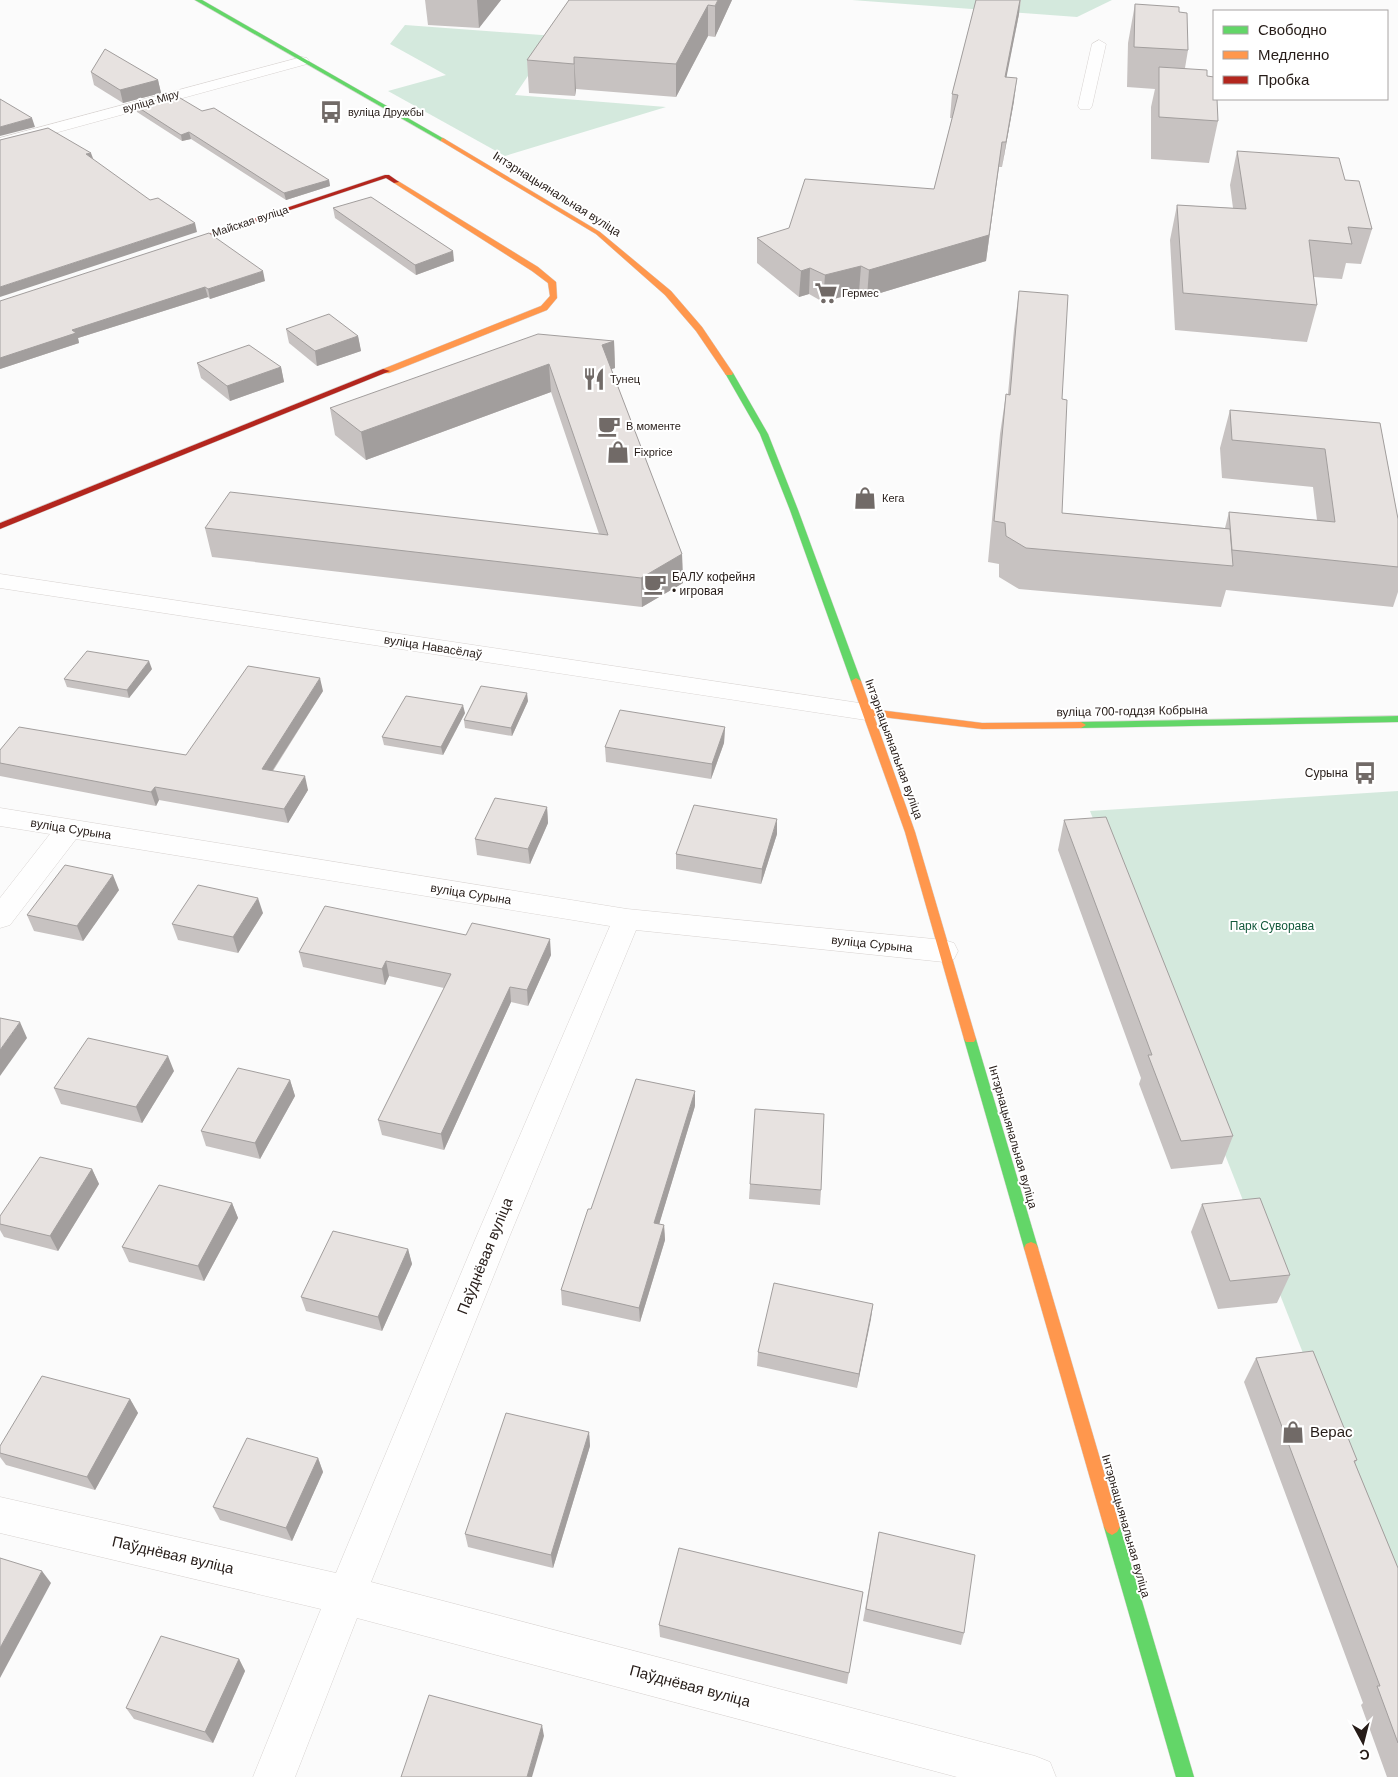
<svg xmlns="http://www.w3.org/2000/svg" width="1398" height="1777" viewBox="0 0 1398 1777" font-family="Helvetica,sans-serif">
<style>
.green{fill:#d4e9dd}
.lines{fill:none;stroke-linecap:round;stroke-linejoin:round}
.street-casing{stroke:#d8d3d1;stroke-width:1}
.fast-casing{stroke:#d8d3d1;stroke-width:1}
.slow-casing{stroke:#d8d3d1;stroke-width:1}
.jam-casing{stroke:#d8d3d1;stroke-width:1}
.street{fill:#fefefe;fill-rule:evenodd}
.fast{fill:#63d668;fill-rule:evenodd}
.slow{fill:#ff974d;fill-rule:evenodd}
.jam{fill:#b3261e;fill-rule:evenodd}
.wall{fill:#c7c2c1}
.shaded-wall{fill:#a29e9d}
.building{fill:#e7e2e0;stroke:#a29e9d}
.labels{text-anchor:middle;stroke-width:4;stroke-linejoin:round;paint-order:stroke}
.far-street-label{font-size:11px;fill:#261c18;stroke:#fff}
.far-poi-label{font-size:11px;fill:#261c18;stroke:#fff;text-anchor:start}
.street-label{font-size:12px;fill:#261c18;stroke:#fff}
.poi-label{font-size:12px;fill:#261c18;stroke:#fff;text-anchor:start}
.park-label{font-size:12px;fill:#12583b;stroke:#fff}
.near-street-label{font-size:15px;fill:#261c18;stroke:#fff}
.near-poi-label{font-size:15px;fill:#261c18;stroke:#fff;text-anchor:start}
</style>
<rect width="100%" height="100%" fill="#fbfbfb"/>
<!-- green -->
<g class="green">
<path d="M852,0H1112L1077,17Z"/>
<path d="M405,25L555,36L515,95L666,107L505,156L388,91L446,75L390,44Z"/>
<path d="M1398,791V1595L1090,811Z"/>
</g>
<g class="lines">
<defs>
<g id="street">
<path d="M1099,40L1106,44L1092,106L1090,109H1080L1078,106L1092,44Z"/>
<path d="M302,57L307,58L309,61L307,64L0,148V138Z"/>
<path d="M0,574L866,704L875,706L878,712L875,718L866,720L0,588Z"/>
<path d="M0,808L627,909L944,940L954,943L958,951L954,959L944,962L636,930L508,1240L371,1582L1035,1756L1050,1762L1056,1777H957L357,1618L295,1777H253L321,1609L0,1533V1497L336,1573L475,1240L610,926L76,839L10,925L0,928V898L50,834L0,826Z"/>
</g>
<g id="fast">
<path d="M195,0H202L446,140L441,141Z"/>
<path d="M726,371L733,373L768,434L798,510L861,681L859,683H853L851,681L790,510L760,434L725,373Z"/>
<path d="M1398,716V722L1081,728L1076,725L1081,722Z"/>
<path d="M970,1034L974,1036L976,1039L1038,1248L1036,1252L1031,1254L1026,1252L1024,1248L964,1039L966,1036Z"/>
<path d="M1112,1519L1117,1522L1120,1527L1194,1777H1176L1104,1527L1107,1522Z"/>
</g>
<g id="slow">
<path d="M443,138L600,232L671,291L702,327L733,373L732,375H726L696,331L665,295L596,234L441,141V139Z"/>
<path d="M394,181H398L538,267L556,282L557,298L547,310L389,373H383V369L541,306L550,296L548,283L532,271L394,183Z"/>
<path d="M856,678L861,681L871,709L982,723L1081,722L1086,725L1081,728L982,729L874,716L915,832L976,1039L974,1042H966L964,1039L905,832L851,681Z"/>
<path d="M1031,1242L1036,1244L1038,1248L1120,1527L1117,1532L1112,1535L1107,1532L1104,1527L1024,1248L1026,1244Z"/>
</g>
<g id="jam">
<path d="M385,175H389L399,182L394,183L386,178L179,247L173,246Z"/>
<path d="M383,369L390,371L0,529V523Z"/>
</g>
</defs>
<!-- street casing -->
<use href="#street" class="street-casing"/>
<!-- fast casing -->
<use href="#fast" class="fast-casing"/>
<!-- slow casing -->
<use href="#slow" class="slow-casing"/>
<!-- jam casing -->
<use href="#jam" class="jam-casing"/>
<!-- street -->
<use href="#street" class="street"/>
<!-- fast -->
<use href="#fast" class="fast"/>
<!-- slow -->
<use href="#slow" class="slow"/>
<!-- jam -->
<use href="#jam" class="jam"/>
</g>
<!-- wall -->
<g class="wall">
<path d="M425,0H501L479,28L428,25Z"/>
<path d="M569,0H732L715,37L708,36L676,97L576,89L575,96L529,93L527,60Z"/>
<path d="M976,0H1021L1019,14L1006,77L1014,101L1002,167H999L986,261L867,297L859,292L823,302L809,294L799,297L757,263V238L934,189L952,118H950L952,94Z"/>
<path d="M1135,4L1179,12L1188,50L1185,68L1207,76L1218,121L1209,163L1151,159V107L1155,89L1127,87L1128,43Z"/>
<path d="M91,72L158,80L161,93L123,103L94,85Z"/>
<path d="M136,106L202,111L329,180L330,186L286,200L191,139L182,141L137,112Z"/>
<path d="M1237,151L1345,180L1372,229L1361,264L1346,263L1342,279L1314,277L1317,305L1307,342L1175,330L1170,240L1177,205L1233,208L1230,185Z"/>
<path d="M333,208L454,261L416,275L335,218Z"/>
<path d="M265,281L210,299L208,297L78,338L79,343L0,369V301Z"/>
<path d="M1019,291L1062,399V513L1225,528L1229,512L1317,520L1313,487L1222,478L1220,448L1230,410L1380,423L1398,519V592L1393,607L1226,590L1221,607L1019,589L999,577V564L988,562L1000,434L1006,394H1008L1014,329Z"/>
<path d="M286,329L358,336L361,351L317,366L289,343Z"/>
<path d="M614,341L615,368L611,369L682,554L683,583L642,607L212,557L205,528L599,534L551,392L366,460L335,435L330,408Z"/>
<path d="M197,363L281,367L284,382L230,401L201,378Z"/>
<path d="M152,669L129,698L67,687L64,679Z"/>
<path d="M323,691L273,771L308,790L288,823L159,800L156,806L0,776V750L186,755Z"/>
<path d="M528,701L512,736L465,728L464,720Z"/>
<path d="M465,713L443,755L384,745L382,737Z"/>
<path d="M725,727L724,743L711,779L606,762L605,747Z"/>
<path d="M547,807L548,823L530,864L477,855L475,839Z"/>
<path d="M1064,820L1233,1136L1222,1164L1171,1169L1139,1084L1141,1078L1058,850Z"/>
<path d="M777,834L761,884L676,869V854Z"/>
<path d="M119,890L83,941L34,931L27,915Z"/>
<path d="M263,913L238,953L178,940L172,924Z"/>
<path d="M299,952L551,955L528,1006L511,1002L444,1150L382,1135L378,1120L444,988L389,976L385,985L303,967Z"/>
<path d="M174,1071L142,1123L61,1104L54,1088Z"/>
<path d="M290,1080L295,1096L260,1159L206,1146L201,1131Z"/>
<path d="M695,1106L659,1224L664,1225L665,1240L640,1322L562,1305L561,1290L591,1209Z"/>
<path d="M92,1169L99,1184L58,1251L4,1237L0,1230V1216Z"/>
<path d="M750,1184L821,1190L820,1205L749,1199Z"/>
<path d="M232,1203L238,1218L204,1281L129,1262L122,1247Z"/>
<path d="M1202,1204L1290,1275L1277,1303L1218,1309L1191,1232Z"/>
<path d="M408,1249L412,1264L382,1331L306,1311L301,1297Z"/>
<path d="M873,1304L857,1388L757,1366L758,1352Z"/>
<path d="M1256,1358L1357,1460L1355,1463L1398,1568V1777H1387L1361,1705L1363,1703L1244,1382Z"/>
<path d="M130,1399L138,1413L95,1490L6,1465L0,1457V1446Z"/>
<path d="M589,1432L590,1446L553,1568L468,1547L465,1534Z"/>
<path d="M318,1458L323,1472L292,1541L220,1520L213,1507Z"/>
<path d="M879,1532L964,1633L961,1645L863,1621Z"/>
<path d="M863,1592L847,1684L660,1637L659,1625Z"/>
<path d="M239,1659L245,1671L213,1743L134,1719L126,1708Z"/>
</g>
<!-- shaded-wall -->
<g class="shaded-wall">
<path d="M477,0H501L479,28Z"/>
<path d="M718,0H732L715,37V6Z"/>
<path d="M1020,0L1019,14L1002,100L1005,77Z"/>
<path d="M708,5V36L676,97V64Z"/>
<path d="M574,57L576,89L575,96L574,64Z"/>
<path d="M1017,78L1014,101L1002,167L1006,142Z"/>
<path d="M158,80L161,93L123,103L120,90Z"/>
<path d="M32,118L35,127L0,136V127Z"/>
<path d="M189,132L191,139L182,141L181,135Z"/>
<path d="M1002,142L986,261L867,297L869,270Z"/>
<path d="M91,153L94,161L86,154Z"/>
<path d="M329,180L330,186L286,200L284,193Z"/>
<path d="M195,223L197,232L0,297V287Z"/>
<path d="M453,251L454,261L416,275L415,265Z"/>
<path d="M861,266L859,292L823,302L825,275Z"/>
<path d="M810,268L809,294L799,297L801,271Z"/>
<path d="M263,271L265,281L210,299L208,289Z"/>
<path d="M205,287L208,297L78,338L79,343L0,369V358L72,330Z"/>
<path d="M358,336L361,351L317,366L315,351Z"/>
<path d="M614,341L615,368L603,372L602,345Z"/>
<path d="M549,364L551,392L366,460L361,432Z"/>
<path d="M281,367L284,382L230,401L227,386Z"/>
<path d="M682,554L683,583L642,607L641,578Z"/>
<path d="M149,661L152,669L129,698L127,690Z"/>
<path d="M320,678L323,691L265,782L262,769Z"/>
<path d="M527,693L528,701L512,736L511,728Z"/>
<path d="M463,705L465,713L443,755L441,747Z"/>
<path d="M725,727L724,743L711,779L712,764Z"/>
<path d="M305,776L308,790L288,823L284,809Z"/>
<path d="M155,787L159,800L156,806L151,792Z"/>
<path d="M547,807L548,823L530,864L528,849Z"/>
<path d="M777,819V834L761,884L762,869Z"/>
<path d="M113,875L119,890L83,941L77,926Z"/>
<path d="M258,898L263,913L238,953L233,937Z"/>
<path d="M550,939L551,955L528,1006L527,990Z"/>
<path d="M386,961L389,976L385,985L382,969Z"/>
<path d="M510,987L511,1002L444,1150L441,1134Z"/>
<path d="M20,1022L27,1038L0,1076V1050Z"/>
<path d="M168,1056L174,1071L142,1123L136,1107Z"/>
<path d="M290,1080L295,1096L260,1159L255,1143Z"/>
<path d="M695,1091V1106L655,1238L654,1223Z"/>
<path d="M92,1169L99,1184L58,1251L50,1236Z"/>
<path d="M232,1203L238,1218L204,1281L198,1266Z"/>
<path d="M664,1225L665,1240L640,1322L639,1308Z"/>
<path d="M408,1249L412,1264L382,1331L378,1317Z"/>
<path d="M873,1304L871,1319L857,1388L859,1374Z"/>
<path d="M130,1399L138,1413L95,1490L87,1477Z"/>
<path d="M589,1432L590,1446L553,1568L551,1555Z"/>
<path d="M318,1458L323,1472L292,1541L286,1528Z"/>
<path d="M42,1571L51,1583L0,1678V1648Z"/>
<path d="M239,1659L245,1671L213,1743L205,1732Z"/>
<path d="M542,1725L544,1736L532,1777H527Z"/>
</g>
<!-- building -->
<g class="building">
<path d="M569,0H718L715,6L708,5L676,64L574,57V64L527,60Z"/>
<path d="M976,0H1020L1005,77L1017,78L1006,142H1002L989,235L869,270L861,266L825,275L810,268L801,271L757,238L789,228L805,179L934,189L958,95L952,94Z"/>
<path d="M1135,4L1179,7V12L1187,13L1188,50L1134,47Z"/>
<path d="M105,49L158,80L120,90L91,72Z"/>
<path d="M1159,67L1207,70V76L1214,77V99H1217L1218,121L1159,117Z"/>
<path d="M175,95L202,111L214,108L329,180L284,193L189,132L181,135L136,106Z"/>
<path d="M0,99L32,118L0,127Z"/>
<path d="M48,128L91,153L86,154L150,200L158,198L195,223L0,287V140Z"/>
<path d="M1237,151L1339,158L1345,180L1359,181L1372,229L1348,227L1352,244L1309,240L1317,305L1183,293L1177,205L1246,209Z"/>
<path d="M371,197L453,251L415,265L333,208Z"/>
<path d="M209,233L263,271L208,289L205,287L72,330L76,333L0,358V301Z"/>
<path d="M1019,291L1068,295L1062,399L1067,400L1062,513L1230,529L1233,566L1026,548L1006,536L1005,523L994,521L1006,394L1010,395Z"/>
<path d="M329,314L358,336L315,351L286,329Z"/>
<path d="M538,334L614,341L602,345L682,554L641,578L205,528L230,492L608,535L549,364L361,432L330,408Z"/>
<path d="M249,345L281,367L227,386L197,363Z"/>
<path d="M1230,410L1380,423L1398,519V567L1232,550L1229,512L1335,522L1325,449L1232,440Z"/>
<path d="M87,651L149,661L127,690L64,679Z"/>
<path d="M248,666L320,678L262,769L305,776L284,809L155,787L151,792L0,763V750L19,727L186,755Z"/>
<path d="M481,686L527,693L511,728L464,720Z"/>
<path d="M406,696L463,705L441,747L382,737Z"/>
<path d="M620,710L725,727L712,764L605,747Z"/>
<path d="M495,798L547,807L528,849L475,839Z"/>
<path d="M694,805L777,819L762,869L676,854Z"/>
<path d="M1106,817L1233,1136L1181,1141L1148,1055H1152L1064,820Z"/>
<path d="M65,865L113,875L77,926L27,915Z"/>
<path d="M198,885L258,898L233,937L172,924Z"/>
<path d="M325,906L466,935L472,923L550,939L527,990L510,987L441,1134L378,1120L451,974L386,961L382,969L299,952Z"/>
<path d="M0,1018L20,1022L0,1050Z"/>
<path d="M88,1038L168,1056L136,1107L54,1088Z"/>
<path d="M238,1068L290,1080L255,1143L201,1131Z"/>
<path d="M636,1079L695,1091L654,1223L664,1225L639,1308L561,1290L588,1209H591Z"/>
<path d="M755,1109L824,1114L821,1190L750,1184Z"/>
<path d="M40,1157L92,1169L50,1236L0,1224V1216Z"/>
<path d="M159,1185L232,1203L198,1266L122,1247Z"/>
<path d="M1260,1198L1290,1275L1230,1281L1202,1204Z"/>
<path d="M333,1231L408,1249L378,1317L301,1297Z"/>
<path d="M774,1283L873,1304L859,1374L758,1352Z"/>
<path d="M1313,1351L1357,1460L1354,1461L1398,1568V1743L1377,1686H1380L1256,1358Z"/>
<path d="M42,1376L130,1399L87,1477L0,1453V1446Z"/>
<path d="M506,1413L589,1432L551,1555L465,1534Z"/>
<path d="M247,1438L318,1458L286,1528L213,1507Z"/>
<path d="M879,1532L975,1555L964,1633L866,1609Z"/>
<path d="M679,1548L863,1592L849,1673L659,1625Z"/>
<path d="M0,1558L42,1571L0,1648Z"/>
<path d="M161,1636L239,1659L205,1732L126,1708Z"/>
<path d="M429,1695L542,1725L527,1777H401Z"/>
</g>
<!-- icons -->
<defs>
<symbol id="bus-bare" viewBox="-9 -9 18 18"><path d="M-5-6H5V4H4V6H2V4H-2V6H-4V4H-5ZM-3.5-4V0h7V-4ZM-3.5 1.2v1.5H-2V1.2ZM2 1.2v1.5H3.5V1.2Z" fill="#716a67" stroke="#fff" stroke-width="2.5" paint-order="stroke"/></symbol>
<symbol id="supermarket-bare" viewBox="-9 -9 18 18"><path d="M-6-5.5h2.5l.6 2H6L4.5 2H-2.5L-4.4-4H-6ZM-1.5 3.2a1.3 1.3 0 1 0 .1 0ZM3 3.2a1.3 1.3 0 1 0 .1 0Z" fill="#716a67" stroke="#fff" stroke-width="2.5" paint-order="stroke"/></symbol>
<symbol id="restaurant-bare" viewBox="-9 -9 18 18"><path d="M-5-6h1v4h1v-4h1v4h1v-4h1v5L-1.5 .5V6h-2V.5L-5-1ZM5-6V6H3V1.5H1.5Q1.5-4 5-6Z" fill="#716a67" stroke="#fff" stroke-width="2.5" paint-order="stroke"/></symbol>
<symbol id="cafe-bare" viewBox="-9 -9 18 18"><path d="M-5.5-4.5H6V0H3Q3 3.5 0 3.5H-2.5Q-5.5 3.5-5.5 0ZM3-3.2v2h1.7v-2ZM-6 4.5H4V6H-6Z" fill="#716a67" stroke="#fff" stroke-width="2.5" paint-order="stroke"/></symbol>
<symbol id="shop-bare" viewBox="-9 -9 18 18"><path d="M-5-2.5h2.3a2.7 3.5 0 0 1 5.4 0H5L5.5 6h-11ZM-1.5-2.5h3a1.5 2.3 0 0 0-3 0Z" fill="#716a67" stroke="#fff" stroke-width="2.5" paint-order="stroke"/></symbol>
</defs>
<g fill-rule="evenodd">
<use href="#bus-bare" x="315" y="96" width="32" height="32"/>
<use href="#supermarket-bare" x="810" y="277" width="32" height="32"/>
<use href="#restaurant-bare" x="578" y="363" width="32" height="32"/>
<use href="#cafe-bare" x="593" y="410" width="32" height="32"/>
<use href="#shop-bare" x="602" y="436" width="32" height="32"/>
<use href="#shop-bare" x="849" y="482" width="32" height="32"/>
<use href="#cafe-bare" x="639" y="568" width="32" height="32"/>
<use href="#bus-bare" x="1349" y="757" width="32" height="32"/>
<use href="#shop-bare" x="1277" y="1416" width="32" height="32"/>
</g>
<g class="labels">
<!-- far-street labels -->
<g class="far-street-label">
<text transform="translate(151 101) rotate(-16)" y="4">вуліца Міру</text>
<text transform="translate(250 221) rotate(-18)" y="4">Майская вуліца</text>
</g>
<!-- far-poi labels -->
<g class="far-poi-label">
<text x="348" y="116">вуліца Дружбы</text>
<text x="842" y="297">Гермес</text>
<text x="610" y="383">Тунец</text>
<text x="626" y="430">В моменте</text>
<text x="634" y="456">Fixprice</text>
<text x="882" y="502">Кега</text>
</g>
<!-- street labels -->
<g class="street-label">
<text transform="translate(557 194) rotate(32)" y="4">Інтэрнацыянальная вуліца</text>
<text transform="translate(433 647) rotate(9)" y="4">вуліца Навасёлаў</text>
<text transform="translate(1132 711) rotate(-1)" y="4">вуліца 700-годдзя Кобрына</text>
<text transform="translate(894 749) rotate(70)" y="4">Інтэрнацыянальная вуліца</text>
<text transform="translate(71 829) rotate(9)" y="4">вуліца Сурына</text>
<text transform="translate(471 894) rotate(9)" y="4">вуліца Сурына</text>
<text transform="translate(872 944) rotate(6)" y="4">вуліца Сурына</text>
<text transform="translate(1013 1137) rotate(74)" y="4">Інтэрнацыянальная вуліца</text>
<text transform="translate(1126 1526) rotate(74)" y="4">Інтэрнацыянальная вуліца</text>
</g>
<!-- poi labels -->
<g class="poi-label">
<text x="672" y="581">БАЛУ кофейня<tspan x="672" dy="14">• игровая</tspan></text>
<text x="1348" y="777" text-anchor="end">Сурына</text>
</g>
<!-- park labels -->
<g class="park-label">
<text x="1272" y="930">Парк Суворава</text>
</g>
<!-- near-street labels -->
<g class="near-street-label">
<text transform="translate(485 1256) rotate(-68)" y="5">Паўднёвая вуліца</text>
<text transform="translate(173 1555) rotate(13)" y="5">Паўднёвая вуліца</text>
<text transform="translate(690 1686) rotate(15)" y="5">Паўднёвая вуліца</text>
</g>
<!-- near-poi labels -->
<g class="near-poi-label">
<text x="1310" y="1437">Верас</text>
</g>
</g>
<!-- legend -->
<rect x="1213" y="10" width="175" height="90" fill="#ffffff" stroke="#a8a4a3"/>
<rect x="1223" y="26" width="25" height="8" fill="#63d668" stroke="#a8a4a3"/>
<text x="1258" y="35" font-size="15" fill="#261c18">Свободно</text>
<rect x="1223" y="51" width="25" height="8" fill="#ff974d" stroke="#a8a4a3"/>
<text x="1258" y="60" font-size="15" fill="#261c18">Медленно</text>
<rect x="1223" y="76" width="25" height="8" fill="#b3261e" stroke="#a8a4a3"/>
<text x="1258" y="85" font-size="15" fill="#261c18">Пробка</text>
<!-- north arrow -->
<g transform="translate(1363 1742) rotate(173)" stroke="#ffffff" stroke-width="4" paint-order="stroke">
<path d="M0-4L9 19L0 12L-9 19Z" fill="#261c18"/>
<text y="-8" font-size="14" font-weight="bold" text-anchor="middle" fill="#261c18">С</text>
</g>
</svg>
